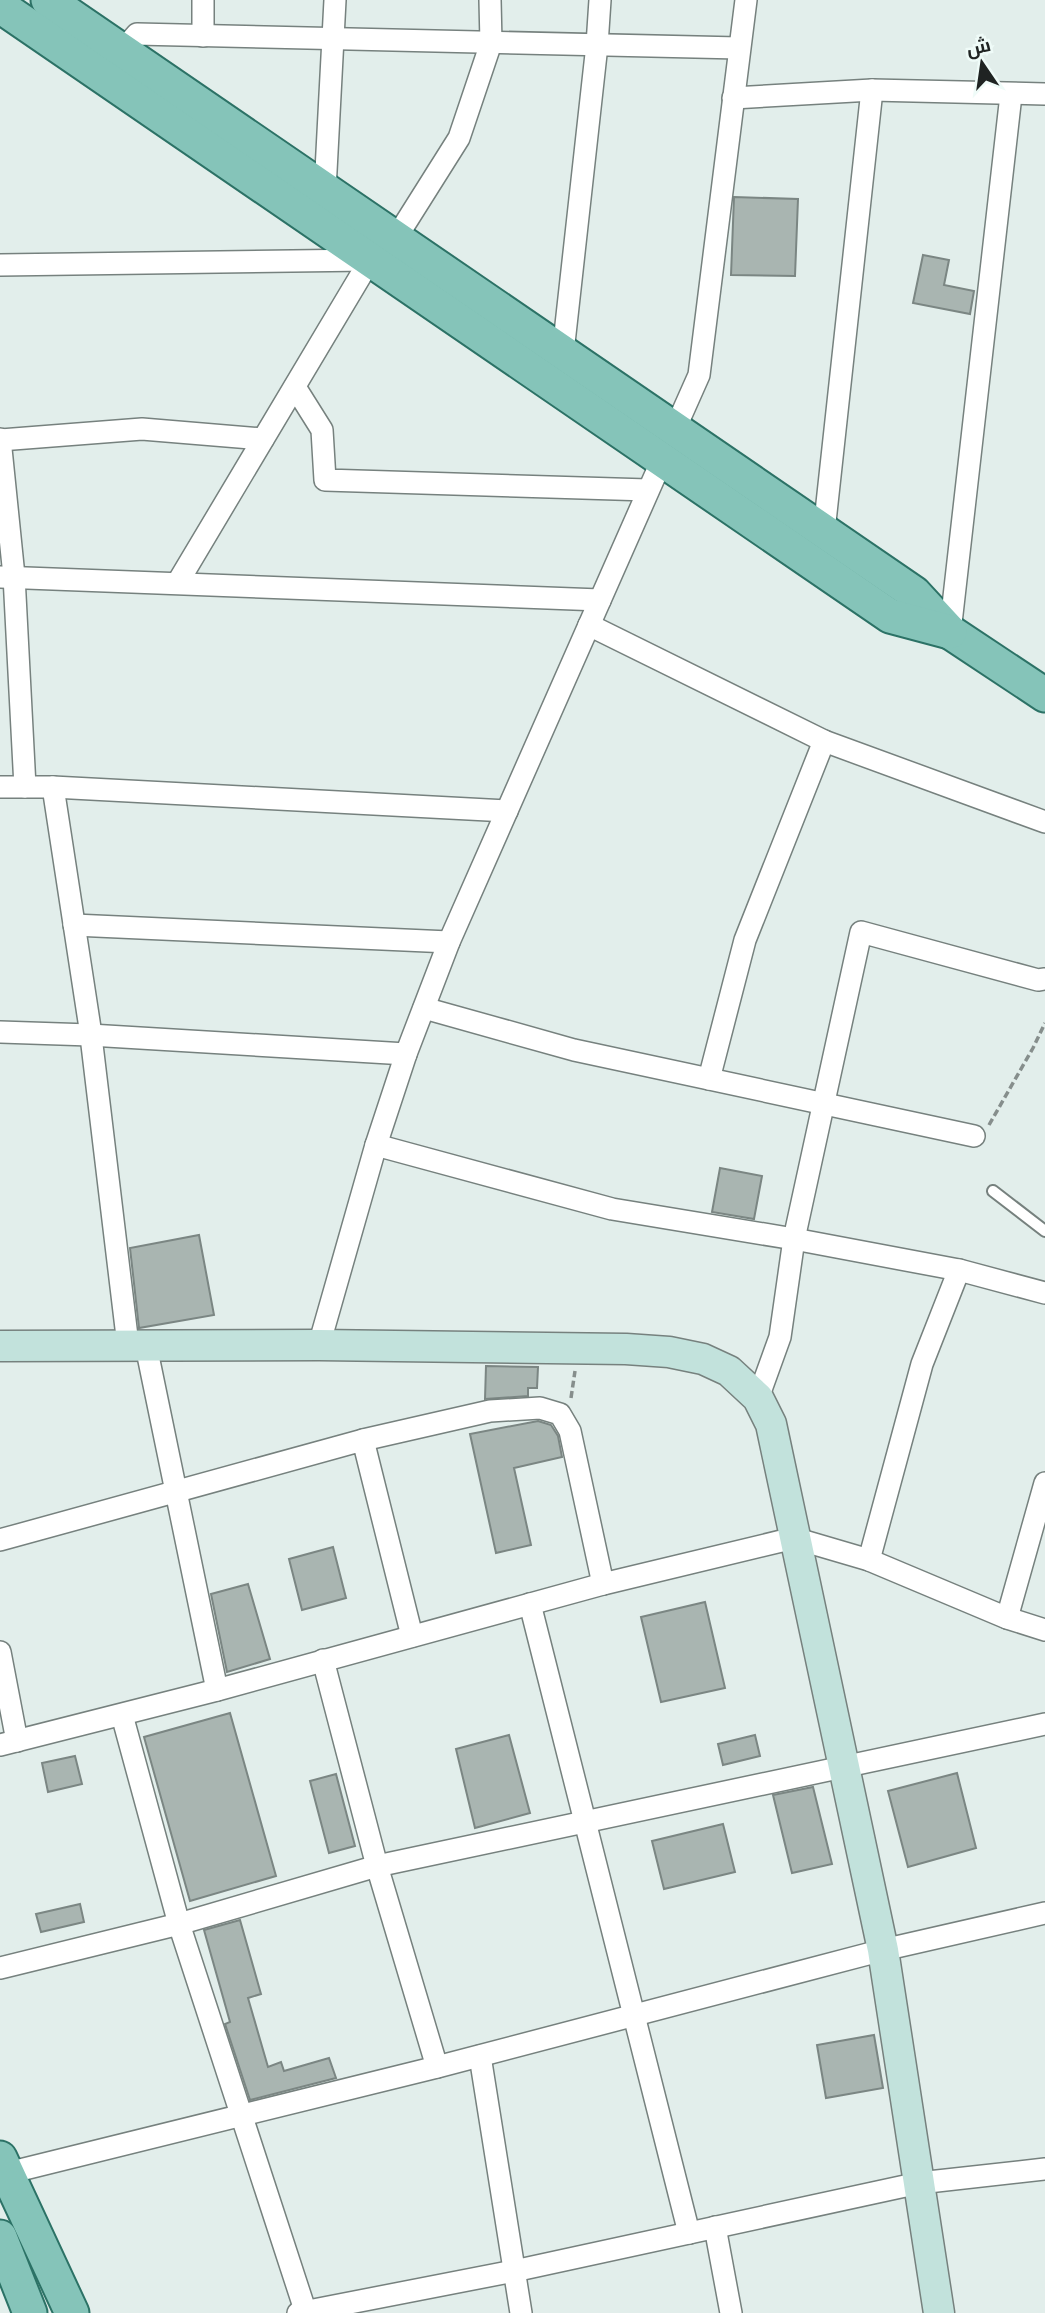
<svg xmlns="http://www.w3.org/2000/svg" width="1045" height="2313" viewBox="0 0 1045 2313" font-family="'Playfair Display',Cairo,serif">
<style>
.building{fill:#a9b5b1;stroke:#7b8683;stroke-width:2}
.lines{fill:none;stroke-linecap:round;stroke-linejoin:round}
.lane-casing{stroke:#76817e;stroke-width:14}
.street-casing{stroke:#76817e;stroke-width:24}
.secondary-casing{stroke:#76817e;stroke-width:33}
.primary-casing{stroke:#2c7266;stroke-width:37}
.path{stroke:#868e8c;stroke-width:3.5;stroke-dasharray:7 3.5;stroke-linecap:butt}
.lane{stroke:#fff;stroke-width:10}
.street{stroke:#fff;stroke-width:21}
.secondary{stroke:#c2e2dc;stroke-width:30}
.primary{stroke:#85c4b9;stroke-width:33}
</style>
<rect width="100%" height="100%" fill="#e2eeeb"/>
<!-- building -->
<g class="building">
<path d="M734,197L798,199L795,276L731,275Z"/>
<path d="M923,255L949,260L944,285L974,291L970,314L913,303Z"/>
<path d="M720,1168L762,1176L754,1219L712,1212Z"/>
<path d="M199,1235L214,1315L139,1328L130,1248Z"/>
<path d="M486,1366L538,1367L537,1388H528V1396L485,1399Z"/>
<path d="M538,1421L551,1425L558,1436L562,1457L514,1468L531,1545L496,1553L470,1434Z"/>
<path d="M333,1547L346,1598L302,1610L289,1559Z"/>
<path d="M248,1584L270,1659L227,1672L211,1594Z"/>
<path d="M705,1602L725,1688L661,1702L641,1617Z"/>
<path d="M230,1713L276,1876L190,1901L144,1737Z"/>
<path d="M509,1735L530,1813L475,1828L456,1749Z"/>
<path d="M755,1735L760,1756L723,1765L718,1744Z"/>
<path d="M75,1756L82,1784L48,1792L42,1763Z"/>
<path d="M957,1773L976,1848L908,1867L888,1791Z"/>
<path d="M336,1774L355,1846L329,1853L310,1781Z"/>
<path d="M813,1787L832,1864L792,1873L773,1795Z"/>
<path d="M723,1824L735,1872L664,1889L652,1841Z"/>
<path d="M80,1904L84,1922L41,1932L36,1914Z"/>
<path d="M240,1920L261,1994L248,1998L268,2067L281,2062L284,2071L329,2058L336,2078L250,2100L225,2024L230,2022L204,1930Z"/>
<path d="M874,2035L883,2088L826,2098L817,2045Z"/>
</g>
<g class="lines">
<defs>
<path id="lane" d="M993,1191L1045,1231"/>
<g id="street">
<path d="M203,36V0"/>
<path d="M122,51L137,34L739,48"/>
<path d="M733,98L872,90L1045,94"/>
<path d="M325,190L335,0"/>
<path d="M396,238L459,138L491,43L490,0"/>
<path d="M0,265L368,260"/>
<path d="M563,352L597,45L600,0"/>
<path d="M295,387L322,430L325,480L648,490"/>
<path d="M675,429L699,375L746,0"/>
<path d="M0,439L14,576L25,787"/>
<path d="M0,440L142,429L263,439"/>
<path d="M824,531L872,90"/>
<path d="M0,577L600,600"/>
<path d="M178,582L370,260"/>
<path d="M589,625L824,741L1045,822"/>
<path d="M950,632L1011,95"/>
<path d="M0,787H53L507,811"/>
<path d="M53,787L90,1028L128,1345"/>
<path d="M74,925L449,942"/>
<path d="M424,1008L574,1050L974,1136"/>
<path d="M0,1032L90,1035L406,1054"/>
<path d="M709,1079L745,940L824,741"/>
<path d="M376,1145L612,1209L794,1239L959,1270L1045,1293"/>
<path d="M319,1345L376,1145L406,1054L449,942L662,460"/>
<path d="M146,1346L217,1690"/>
<path d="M758,1398L780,1337L794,1239L861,932L1038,980L1045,979"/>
<path d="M363,1440L490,1411L540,1408L560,1414L570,1431L603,1584"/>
<path d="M0,1540L363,1440L412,1636"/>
<path d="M869,1560L922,1364L959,1270"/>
<path d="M530,1604L689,2233"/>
<path d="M1007,1618L1045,1483"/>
<path d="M0,1652L17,1741"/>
<path d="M323,1660L377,1866L437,2067"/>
<path d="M122,1715L179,1924L306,2313"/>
<path d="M0,1745L217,1690L603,1584L794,1538L869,1560L1007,1618L1045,1630"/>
<path d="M0,1968L179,1924L377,1866L1045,1724"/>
<path d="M480,2056L521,2313"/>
<path d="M8,2173L437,2067L883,1950L1045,1913"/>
<path d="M715,2227L731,2313"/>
<path d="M298,2313L514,2271L919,2183L1045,2169"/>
</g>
<path id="secondary" d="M0,1346L319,1345L626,1349L669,1352L703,1359L729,1371L758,1398L771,1424L883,1950L939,2313"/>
<g id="primary">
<path d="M48,0L914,593L950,632L1045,695"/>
<path d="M0,6L890,616L950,632"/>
<path d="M0,2158L72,2313"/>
<path d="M0,2237L30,2313"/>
</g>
</defs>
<!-- lane casing -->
<use href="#lane" class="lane-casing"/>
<!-- street casing -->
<use href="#street" class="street-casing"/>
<!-- secondary casing -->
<use href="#secondary" class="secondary-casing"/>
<!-- primary casing -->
<use href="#primary" class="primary-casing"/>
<!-- path -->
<g class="path">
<path d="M989,1125L1033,1048L1045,1023"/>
<path d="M571,1398L575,1371"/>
</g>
<!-- lane -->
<use href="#lane" class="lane"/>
<!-- street -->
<use href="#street" class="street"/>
<!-- secondary -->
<use href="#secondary" class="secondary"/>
<!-- primary -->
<use href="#primary" class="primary"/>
</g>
<!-- north arrow -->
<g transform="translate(982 63) rotate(347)" stroke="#effbf8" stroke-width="5" paint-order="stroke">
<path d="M0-5L12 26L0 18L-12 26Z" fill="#1f2322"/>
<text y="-10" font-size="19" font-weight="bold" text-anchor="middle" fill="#1f2322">ش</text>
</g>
</svg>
